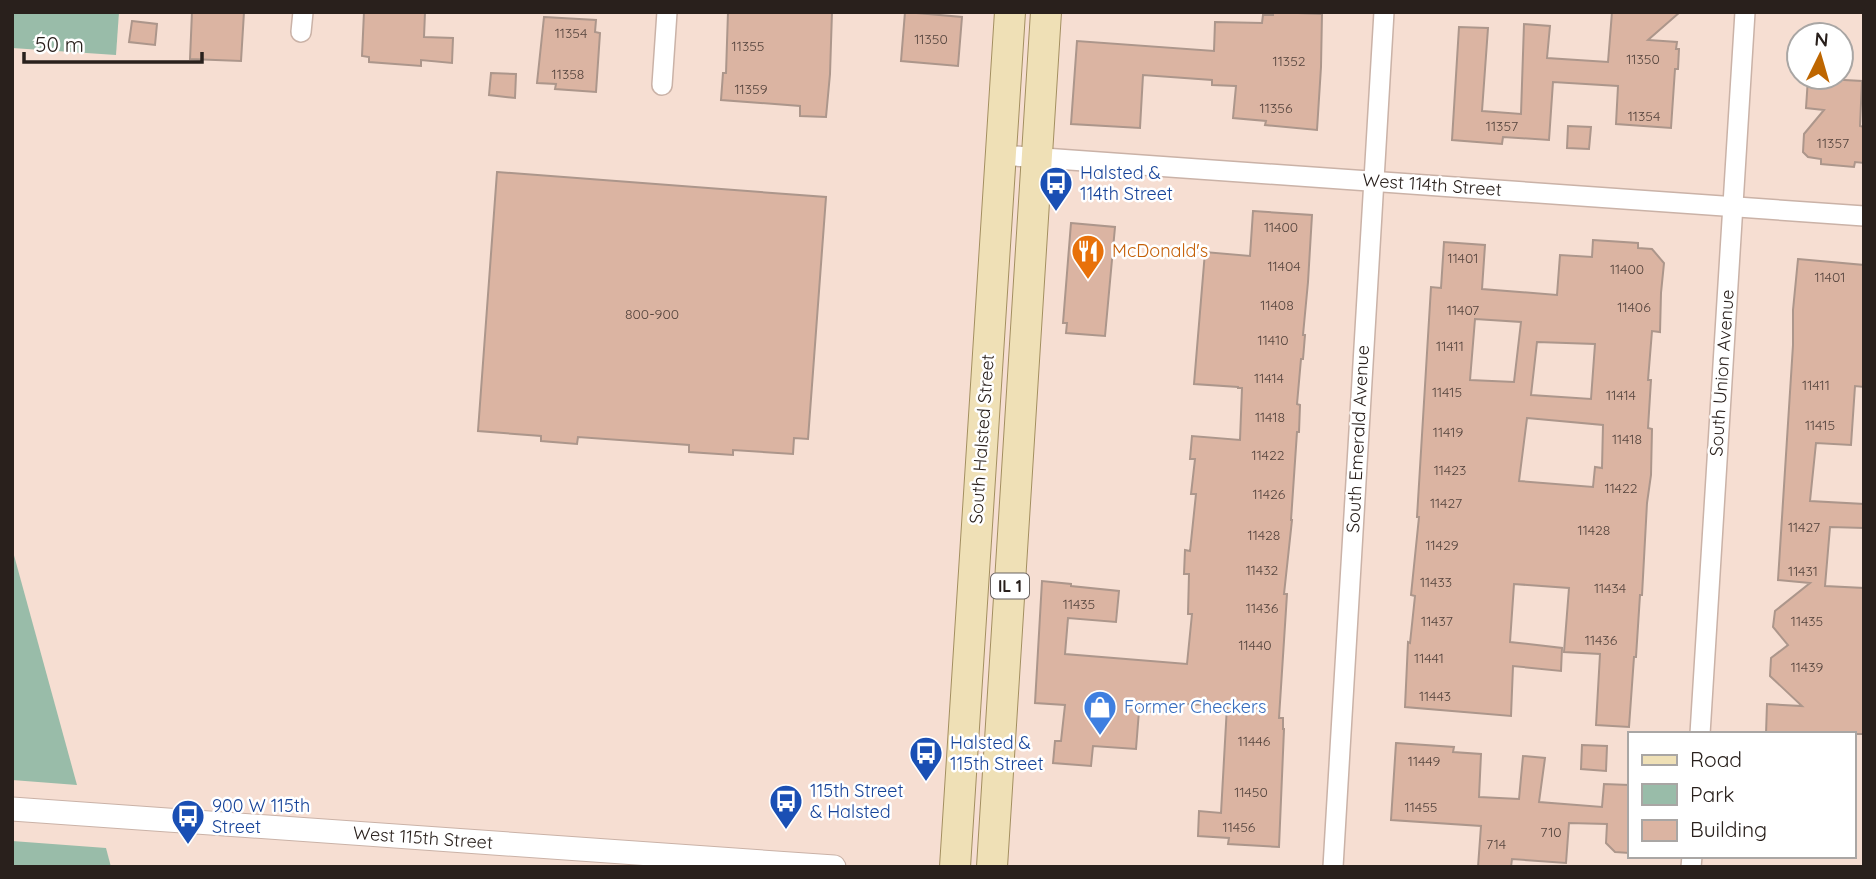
<svg xmlns="http://www.w3.org/2000/svg" width="1876" height="879" viewBox="0 0 1876 879" font-family="Quicksand,sans-serif">
<style>
.green{fill:#99bca9}
.building{fill:#dbb4a2;stroke:#ac968b;stroke-width:2;fill-rule:evenodd}
.lines{fill:none;stroke-linecap:round;stroke-linejoin:round}
.minor-casing{stroke:#cab2a7;stroke-width:22}
.tertiary-casing{stroke:#cab2a7;stroke-width:25}
.primary-casing{stroke:#a38f60;stroke-width:32}
.minor{stroke:#fff;stroke-width:19}
.tertiary{stroke:#fff;stroke-width:23}
.primary{stroke:#efe0b6;stroke-width:30}
.labels{text-anchor:middle;stroke-width:5;stroke-linejoin:round;paint-order:stroke}
.number-label{font-size:14px;fill:#56453e}
.shield{fill:#fff;stroke:#696360;stroke-width:2}
.shield-label{font-size:16px;font-weight:bold;fill:#29201c}
.transit-label{font-size:18px;fill:#164399;stroke:#fff;text-anchor:start}
.street-label{font-size:18px;fill:#29201c;stroke:#fff}
.food-label{font-size:18px;fill:#c56008;stroke:#fff;text-anchor:start}
.shop-label{font-size:18px;fill:#366cbe;stroke:#fff;text-anchor:start}
</style>
<rect width="100%" height="100%" fill="#f6ded2"/>
<!-- green -->
<g class="green">
<path d="M12,12H119L116,55L12,48Z"/>
<path d="M12,548L77,785L12,780Z"/>
<path d="M12,841L106,848L111,867H12Z"/>
</g>
<!-- building -->
<g class="building">
<path d="M192,12H244L241,61L190,59Z"/>
<path d="M364,12H425L424,37L453,38L452,63L421,60V66L369,62V57L362,56Z"/>
<path d="M728,12H832L830,74L826,117L800,116V106L721,100L723,73H726Z"/>
<path d="M905,12L962,17L958,66L901,61Z"/>
<path d="M1273,12L1322,14L1321,67L1317,130L1265,125L1266,121L1233,118L1236,86L1212,85V80L1143,75L1140,128L1071,124L1077,41L1214,51L1215,22L1262,23L1263,15H1273Z"/>
<path d="M1612,12H1680L1648,40L1677,42L1676,49H1679L1678,69H1675L1671,128L1616,124L1618,86L1553,82L1549,140L1503,137L1502,144L1452,140L1459,27L1488,28L1482,111L1521,114L1524,24L1550,26L1547,58L1608,62Z"/>
<path d="M544,17L596,20L595,32L600,33L596,92L555,89L556,84L537,83Z"/>
<path d="M132,21L157,24L155,45L129,42Z"/>
<path d="M491,73L516,74L515,98L489,95Z"/>
<path d="M1808,78L1862,81L1860,126L1864,127V163L1855,162L1854,167L1821,164V159L1808,157L1803,152L1804,134L1824,110L1806,108Z"/>
<path d="M1568,126L1591,127L1589,149L1567,148Z"/>
<path d="M497,172L826,197L808,439L794,438L793,454L733,450V455L689,452V445L578,437L577,444L541,441V436L478,431Z"/>
<path d="M1253,211L1312,215L1308,282L1303,335H1305L1303,359H1301L1297,404L1300,405L1299,432H1297L1291,520H1292L1284,594H1287L1279,718H1283V729H1284L1279,847L1228,844L1229,838L1198,836L1199,811L1221,813L1227,706L1165,703V713L1139,711L1136,749L1093,746L1091,766L1053,763L1055,741H1061L1065,705L1035,703L1042,581L1071,584V586L1119,591L1116,622L1068,618L1065,654L1187,664L1192,614H1188L1189,574H1184L1185,550L1190,551L1196,494H1191L1195,459H1190L1192,436L1240,440L1242,388H1238V387L1194,384L1205,252L1250,256Z"/>
<path d="M1071,223L1115,227L1105,336L1066,333L1067,323H1063Z"/>
<path d="M1593,240L1638,243V248L1652,249L1664,263L1661,293L1660,332L1652,331L1648,380H1651L1648,428L1652,429L1651,475L1647,503L1642,595H1640L1636,657H1634L1629,727L1596,725L1600,654L1564,652L1569,588L1514,584L1510,642L1562,648L1561,671L1513,666L1511,716L1405,707L1408,642L1410,643L1415,596L1411,595L1419,517H1417L1431,287L1441,288L1444,242L1485,245L1482,289L1557,295L1560,255L1592,257ZM1475,319L1521,322L1514,382L1470,380ZM1537,342L1595,344L1591,399L1531,395ZM1527,418L1603,425L1602,468L1595,467L1593,487L1519,481Z"/>
<path d="M1798,259L1864,265V387L1855,386L1851,445L1816,443L1810,501L1864,504V528L1830,527L1825,586L1864,588V734H1766L1767,704L1802,706L1770,676L1771,658L1788,645L1773,627L1775,611L1810,583L1778,580L1793,345V310Z"/>
<path d="M1396,743L1454,747L1453,752L1481,754L1479,797L1519,799L1523,756L1545,758L1539,802L1602,807L1604,784L1629,785V853L1615,852L1606,843L1607,824L1569,823L1566,863L1512,859L1511,867H1478L1481,826L1391,820Z"/>
<path d="M1582,745L1607,746L1606,771L1581,769Z"/>
</g>
<g class="lines">
<defs>
<g id="minor">
<path d="M301,32L303,12"/>
<path d="M662,85L667,12"/>
<path d="M1000,155L1864,216"/>
<path d="M1700,734L1745,12"/>
<path d="M1333,867L1384,12"/>
<path d="M1691,867L1692,856"/>
</g>
<path id="tertiary" d="M12,809L834,867"/>
<g id="primary">
<path d="M955,867L1010,12"/>
<path d="M992,867L1046,12"/>
</g>
</defs>
<!-- minor casing -->
<use href="#minor" class="minor-casing"/>
<!-- tertiary casing -->
<use href="#tertiary" class="tertiary-casing"/>
<!-- primary casing -->
<use href="#primary" class="primary-casing"/>
<!-- minor -->
<use href="#minor" class="minor"/>
<!-- tertiary -->
<use href="#tertiary" class="tertiary"/>
<!-- primary -->
<use href="#primary" class="primary"/>
</g>
<!-- icons -->
<defs>
<symbol id="bus-pin" viewBox="-11 -11 22 30"><path d="M0 17L-7.5 6A9.5 9.5 0 1 1 7.5 6Z" fill="#1a4fb4" stroke="#fff"/><path d="M-5-6H5V4H4V6H2V4H-2V6H-4V4H-5ZM-3.5-4V0h7V-4ZM-3.5 1.2v1.5H-2V1.2ZM2 1.2v1.5H3.5V1.2Z" fill="#fff"/></symbol>
<symbol id="restaurant-pin" viewBox="-11 -11 22 30"><path d="M0 17L-7.5 6A9.5 9.5 0 1 1 7.5 6Z" fill="#e8710a" stroke="#fff"/><path d="M-5-6h1v4h1v-4h1v4h1v-4h1v5L-1.5 .5V6h-2V.5L-5-1ZM5-6V6H3V1.5H1.5Q1.5-4 5-6Z" fill="#fff"/></symbol>
<symbol id="shop-pin" viewBox="-11 -11 22 30"><path d="M0 17L-7.5 6A9.5 9.5 0 1 1 7.5 6Z" fill="#3f7fe0" stroke="#fff"/><path d="M-5-2.5h2.3a2.7 3.5 0 0 1 5.4 0H5L5.5 6h-11ZM-1.5-2.5h3a1.5 2.3 0 0 0-3 0Z" fill="#fff"/></symbol>
</defs>
<g fill-rule="evenodd">
<use href="#bus-pin" x="1037" y="164" width="38" height="52"/>
<use href="#restaurant-pin" x="1069" y="232" width="38" height="52"/>
<use href="#shop-pin" x="1081" y="688" width="38" height="52"/>
<use href="#bus-pin" x="907" y="734" width="38" height="52"/>
<use href="#bus-pin" x="767" y="782" width="38" height="52"/>
<use href="#bus-pin" x="169" y="797" width="38" height="52"/>
</g>
<g class="labels">
<!-- number labels -->
<g class="number-label">
<text x="571" y="38">11354</text>
<text x="931" y="44">11350</text>
<text x="748" y="51">11355</text>
<text x="1643" y="64">11350</text>
<text x="1289" y="66">11352</text>
<text x="568" y="79">11358</text>
<text x="751" y="94">11359</text>
<text x="1276" y="113">11356</text>
<text x="1644" y="121">11354</text>
<text x="1502" y="131">11357</text>
<text x="1833" y="148">11357</text>
<text x="1281" y="232">11400</text>
<text x="1463" y="263">11401</text>
<text x="1284" y="271">11404</text>
<text x="1627" y="274">11400</text>
<text x="1830" y="282">11401</text>
<text x="1277" y="310">11408</text>
<text x="1634" y="312">11406</text>
<text x="1463" y="315">11407</text>
<text x="652" y="319">800-900</text>
<text x="1273" y="345">11410</text>
<text x="1450" y="351">11411</text>
<text x="1269" y="383">11414</text>
<text x="1816" y="390">11411</text>
<text x="1447" y="397">11415</text>
<text x="1621" y="400">11414</text>
<text x="1270" y="422">11418</text>
<text x="1820" y="430">11415</text>
<text x="1448" y="437">11419</text>
<text x="1627" y="444">11418</text>
<text x="1268" y="460">11422</text>
<text x="1450" y="475">11423</text>
<text x="1621" y="493">11422</text>
<text x="1269" y="499">11426</text>
<text x="1446" y="508">11427</text>
<text x="1804" y="532">11427</text>
<text x="1594" y="535">11428</text>
<text x="1264" y="540">11428</text>
<text x="1442" y="550">11429</text>
<text x="1262" y="575">11432</text>
<text x="1803" y="576">11431</text>
<text x="1436" y="587">11433</text>
<text x="1610" y="593">11434</text>
<text x="1079" y="609">11435</text>
<text x="1262" y="613">11436</text>
<text x="1437" y="626">11437</text>
<text x="1807" y="626">11435</text>
<text x="1601" y="645">11436</text>
<text x="1255" y="650">11440</text>
<text x="1429" y="663">11441</text>
<text x="1807" y="672">11439</text>
<text x="1435" y="701">11443</text>
<text x="1254" y="746">11446</text>
<text x="1424" y="766">11449</text>
<text x="1251" y="797">11450</text>
<text x="1421" y="812">11455</text>
<text x="1239" y="832">11456</text>
<text x="1551" y="837">710</text>
<text x="1496" y="849">714</text>
</g>
<!-- shield labels -->
<rect class="shield" x="991" y="573.5" width="38" height="25" rx="5"/>
<g class="shield-label">
<text x="1010" y="592">IL 1</text>
</g>
<!-- transit labels -->
<g class="transit-label">
<text x="1080" y="179">Halsted &amp;<tspan x="1080" dy="21">114th Street</tspan></text>
<text x="950" y="749">Halsted &amp;<tspan x="950" dy="21">115th Street</tspan></text>
<text x="810" y="797">115th Street<tspan x="810" dy="21">&amp; Halsted</tspan></text>
<text x="212" y="812">900 W 115th<tspan x="212" dy="21">Street</tspan></text>
</g>
<!-- street labels -->
<g class="street-label">
<text transform="translate(1432 185) rotate(4)" y="6">West 114th Street</text>
<text transform="translate(1722 373) rotate(-86)" y="6">South Union Avenue</text>
<text transform="translate(982 439) rotate(-86)" y="6">South Halsted Street</text>
<text transform="translate(1358 439) rotate(-87)" y="6">South Emerald Avenue</text>
<text transform="translate(423 838) rotate(4)" y="6">West 115th Street</text>
</g>
<!-- food labels -->
<g class="food-label">
<text x="1112" y="257">McDonald's</text>
</g>
<!-- shop labels -->
<g class="shop-label">
<text x="1124" y="713">Former Checkers</text>
</g>
</g>
<!-- border -->
<rect width="1876" height="879" fill="none" stroke="#29201c" stroke-width="28"/>
<!-- legend -->
<rect x="1628" y="732" width="228" height="126" fill="#ffffff" stroke="#a9a6a4" stroke-width="2"/>
<rect x="1642" y="755" width="35" height="10" fill="#efe0b6" stroke="#a9a6a4" stroke-width="2"/>
<text x="1690" y="767" font-size="21" fill="#29201c">Road</text>
<rect x="1642" y="784" width="35" height="21" fill="#99bca9" stroke="#a9a6a4" stroke-width="2"/>
<text x="1690" y="802" font-size="21" fill="#29201c">Park</text>
<rect x="1642" y="820" width="35" height="21" fill="#dbb4a2" stroke="#a9a6a4" stroke-width="2"/>
<text x="1690" y="837" font-size="21" fill="#29201c">Building</text>
<!-- north arrow -->
<g transform="translate(1820 56) rotate(5)"><circle r="33" fill="#ffffff" stroke="#a9a6a4" stroke-width="2"/>
<path d="M0-5L12 26L0 18L-12 26Z" fill="#be6600"/>
<text y="-10" font-size="19" font-weight="bold" text-anchor="middle" fill="#29201c">N</text>
</g>
<!-- scale -->
<path d="M24 52v10h178v-10" fill="none" stroke="#29201c" stroke-width="3.5"/>
<text x="35" y="52" font-size="21" fill="#29201c" stroke="#ffffff" stroke-width="5" paint-order="stroke">50 m</text>
</svg>
